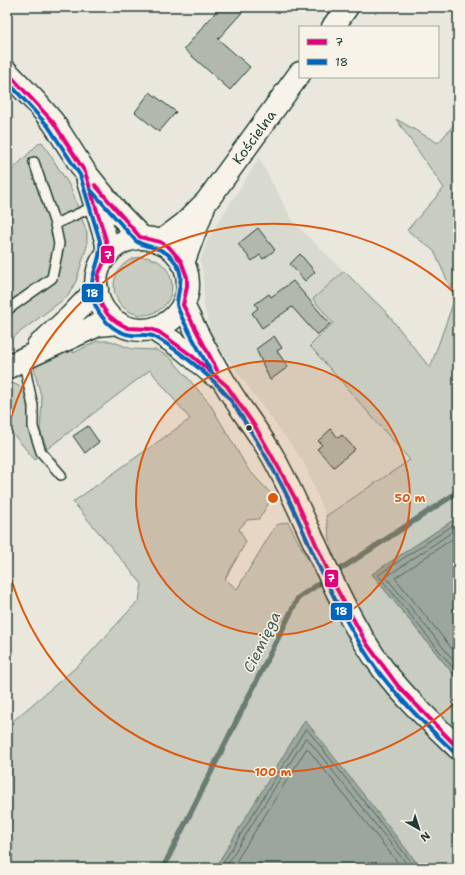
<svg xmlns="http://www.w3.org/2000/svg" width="465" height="875" viewBox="0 0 465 875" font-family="'Shantell Sans',sans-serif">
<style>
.built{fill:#d9dacf}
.green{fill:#c8ccc1;stroke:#74847a}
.water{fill:#9ca69c;stroke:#6a7c72}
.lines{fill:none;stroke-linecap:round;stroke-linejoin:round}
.shore{stroke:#51675e;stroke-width:1}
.stream{stroke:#6a7c72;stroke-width:5.5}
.building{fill:#b2b8ae;stroke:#1f3d34}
.lane-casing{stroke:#1f3d34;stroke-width:12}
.secondary-casing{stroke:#1f3d34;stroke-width:25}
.lane{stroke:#f7f3e8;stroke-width:9}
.secondary{stroke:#f7f3e8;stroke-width:22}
.bus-1-casing{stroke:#f7f3e8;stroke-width:7}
.bus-2-casing{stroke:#f7f3e8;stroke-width:7}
.bus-1{stroke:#e5007d;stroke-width:4}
.bus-2{stroke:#0065bd;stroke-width:4}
.ring{fill:none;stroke:#de580e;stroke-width:2}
.bus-dot{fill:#1f3d34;stroke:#f7f3e8;stroke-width:1.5}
.labels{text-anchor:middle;stroke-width:3;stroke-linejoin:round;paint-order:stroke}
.street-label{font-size:14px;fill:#1f3d34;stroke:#f7f3e8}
.water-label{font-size:15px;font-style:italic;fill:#445c53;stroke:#f7f3e8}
.centre{fill:#de580e;stroke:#f7f3e8;stroke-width:2}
.ring-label{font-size:12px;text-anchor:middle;font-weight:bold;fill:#de580e;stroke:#f7f3e8;stroke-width:3;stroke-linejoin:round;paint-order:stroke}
.line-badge{stroke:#f7f3e8;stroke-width:1.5}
.badge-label{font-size:11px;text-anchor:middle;font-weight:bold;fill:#fff}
</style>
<rect width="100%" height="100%" fill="#eae8dd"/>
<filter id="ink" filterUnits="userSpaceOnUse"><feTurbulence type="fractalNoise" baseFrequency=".025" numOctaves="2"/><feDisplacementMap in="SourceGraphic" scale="8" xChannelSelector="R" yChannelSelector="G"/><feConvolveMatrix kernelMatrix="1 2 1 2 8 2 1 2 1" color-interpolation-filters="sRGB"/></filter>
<g filter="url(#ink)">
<!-- built -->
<path class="built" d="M259,158L294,223L344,271L313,299L333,323L310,346L411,460L326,516L303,461L212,338L204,306L203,275L200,261L208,238Z"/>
<!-- green -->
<g class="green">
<path d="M396,119L438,143L458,120V517L372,574L458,680V868H7V726L81,663L139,600L142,584L73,502L190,419L150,370L47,449L40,430L42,399L34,370L35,363L71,344L73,353L97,341H111L132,349L156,350L170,357L210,404L248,469L273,496L259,519L247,520L239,529L246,542L225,579L237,589L276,525L288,522L337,615L358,609L333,558L326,516L410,460L310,346L333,323L313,299L344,271L386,312L430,368L455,298L434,251L407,230L444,188Z"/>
<path d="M42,142L71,188L87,233V246L76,281L68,296L7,342V175L39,143Z"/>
<circle cx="143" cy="286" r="29"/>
<path d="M7,381L24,388L27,403L29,430L39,455L35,460L7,427Z"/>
</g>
<!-- water -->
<g class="water">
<path d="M458,517V680L372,574Z"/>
<path d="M305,720L421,868H215Z"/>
</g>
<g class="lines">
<!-- shore -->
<g class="shore">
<path d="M458,522L378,575L458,674"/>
<path d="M458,528L386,577L458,666"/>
<path d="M458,535L395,578L458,656"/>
<path d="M220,868L306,728L416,868"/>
<path d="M225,868L306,737L410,868"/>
<path d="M232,868L307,748L402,868"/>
</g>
<!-- stream -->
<g class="stream">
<path d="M333,574L458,492"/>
<path d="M163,868L298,598L326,579"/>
</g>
</g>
<!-- building -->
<g class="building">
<path d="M220,7H247L218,39L250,67L230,90L184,49Z"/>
<path d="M150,92L176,112L159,132L135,112Z"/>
<path d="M258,228L275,250L263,259L260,255L252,261L238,244Z"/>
<path d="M300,254L315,272L305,281L290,264Z"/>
<path d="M293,281L330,324L317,335L292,307L262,328L252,313L258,308L255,304L269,294L271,297Z"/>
<path d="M274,336L282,348L277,351L288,367L270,380L256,349Z"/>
<path d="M88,426L99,442L85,453L73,436Z"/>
<path d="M331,429L338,438L342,435L355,449L334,467L317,449L322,445L318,441Z"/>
</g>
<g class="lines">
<defs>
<g id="lane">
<path d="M55,224L95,206"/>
<path d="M7,310L52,278L59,244L55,224L34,162"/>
<path d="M23,359L33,406V427L41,452L61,475"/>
</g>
<g id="secondary">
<path d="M333,27L347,7"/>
<path d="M7,72L35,101L53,122L85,172L117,212L142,238"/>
<path d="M88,181L106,240L108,254"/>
<circle cx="142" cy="284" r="46"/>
<path d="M160,242L184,224L207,201L300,73"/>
<path d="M183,263L203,209"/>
<path d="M183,305C196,332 210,359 226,385C240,409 258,431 272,455C311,525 335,604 383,669C405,698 432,723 458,748"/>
<path d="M153,329L182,348L214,375"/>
<path d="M38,346L71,316L97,289"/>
<path d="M7,368L23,359L98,325L118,323"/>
</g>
</defs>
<!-- lane casing -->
<use href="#lane" class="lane-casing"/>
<!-- secondary casing -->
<use href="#secondary" class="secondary-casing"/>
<!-- lane -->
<use href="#lane" class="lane"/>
<!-- secondary -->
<use href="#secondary" class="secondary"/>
<defs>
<g id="bus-1">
<path d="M7,72L53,122L85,172L106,240L108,254L98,275V296L102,306L108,315L117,322L128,328L150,329L159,332L191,355L227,386L256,428L281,472L297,502L334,584L367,644L398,686L458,748"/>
<path d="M95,185L140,237L160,242L169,247L181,261L187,277V286L183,305L217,370"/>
</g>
<g id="bus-2">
<path d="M7,81L48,126L80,175L100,241C103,261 87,276 93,299C98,316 113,333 132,335C140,336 148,333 155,337C174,347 207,373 222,390C232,400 239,413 247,425C263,451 279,478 292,506C305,533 315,561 329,587C344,618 361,648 381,675C403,703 429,728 454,752"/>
<path d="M90,189L136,241C148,249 160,245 172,258C187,275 178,286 177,304C177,313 206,362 212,373"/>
</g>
</defs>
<!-- bus-1 casing -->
<use href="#bus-1" class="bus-1-casing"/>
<!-- bus-2 casing -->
<use href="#bus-2" class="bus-2-casing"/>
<!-- bus-1 -->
<use href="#bus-1" class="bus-1"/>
<!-- bus-2 -->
<use href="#bus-2" class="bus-2"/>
</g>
</g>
<!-- distance rings -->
<circle cx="273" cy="498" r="137" fill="#de580e" fill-opacity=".12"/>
<g class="ring">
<circle cx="273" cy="498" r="137"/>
<path d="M456 702A274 274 0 0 1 7 564M7 432A274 274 0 0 1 456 294"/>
</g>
<!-- markers -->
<circle class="bus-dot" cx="249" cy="428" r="3.5"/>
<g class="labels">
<!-- street labels -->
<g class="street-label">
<text transform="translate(254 137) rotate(-54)" y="5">Kościelna</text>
</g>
<!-- water labels -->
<g class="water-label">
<text transform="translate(262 642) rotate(-64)" y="5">Ciemięga</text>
</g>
</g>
<circle cx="273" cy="498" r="6" class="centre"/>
<g class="ring-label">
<text x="410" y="502">50 m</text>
<text x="273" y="776">100 m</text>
</g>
<g class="line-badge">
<rect x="100" y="245" width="15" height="19" rx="4" fill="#e5007d"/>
<rect x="81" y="283" width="23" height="20" rx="4" fill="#0065bd"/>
<rect x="324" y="569" width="15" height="19" rx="4" fill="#e5007d"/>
<rect x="330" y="602" width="23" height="19" rx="4" fill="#0065bd"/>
</g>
<g class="badge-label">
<text x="108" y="259">7</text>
<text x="92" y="297">18</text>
<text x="331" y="582">7</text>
<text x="341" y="615">18</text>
</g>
<!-- margin -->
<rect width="465" height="875" fill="none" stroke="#f7f3e8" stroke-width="24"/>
<rect x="12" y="12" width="441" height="851" fill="none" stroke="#1f3d34" stroke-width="1.5" filter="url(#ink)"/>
<!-- legend -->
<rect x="299" y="26" width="140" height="52" fill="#f7f3e8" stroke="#a1aaa0"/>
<rect x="307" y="39" width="20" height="6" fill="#e5007d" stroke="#a1aaa0"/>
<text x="335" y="46" font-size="12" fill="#1f3d34">7</text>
<rect x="307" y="59" width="20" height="6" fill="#0065bd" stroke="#a1aaa0"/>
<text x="335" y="66" font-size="12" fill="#1f3d34">18</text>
<!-- north arrow -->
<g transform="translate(419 829) rotate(141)" stroke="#f7f3e8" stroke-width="3" paint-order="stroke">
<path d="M0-3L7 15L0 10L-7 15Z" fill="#1f3d34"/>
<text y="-6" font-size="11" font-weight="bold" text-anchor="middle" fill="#1f3d34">N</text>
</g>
</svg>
